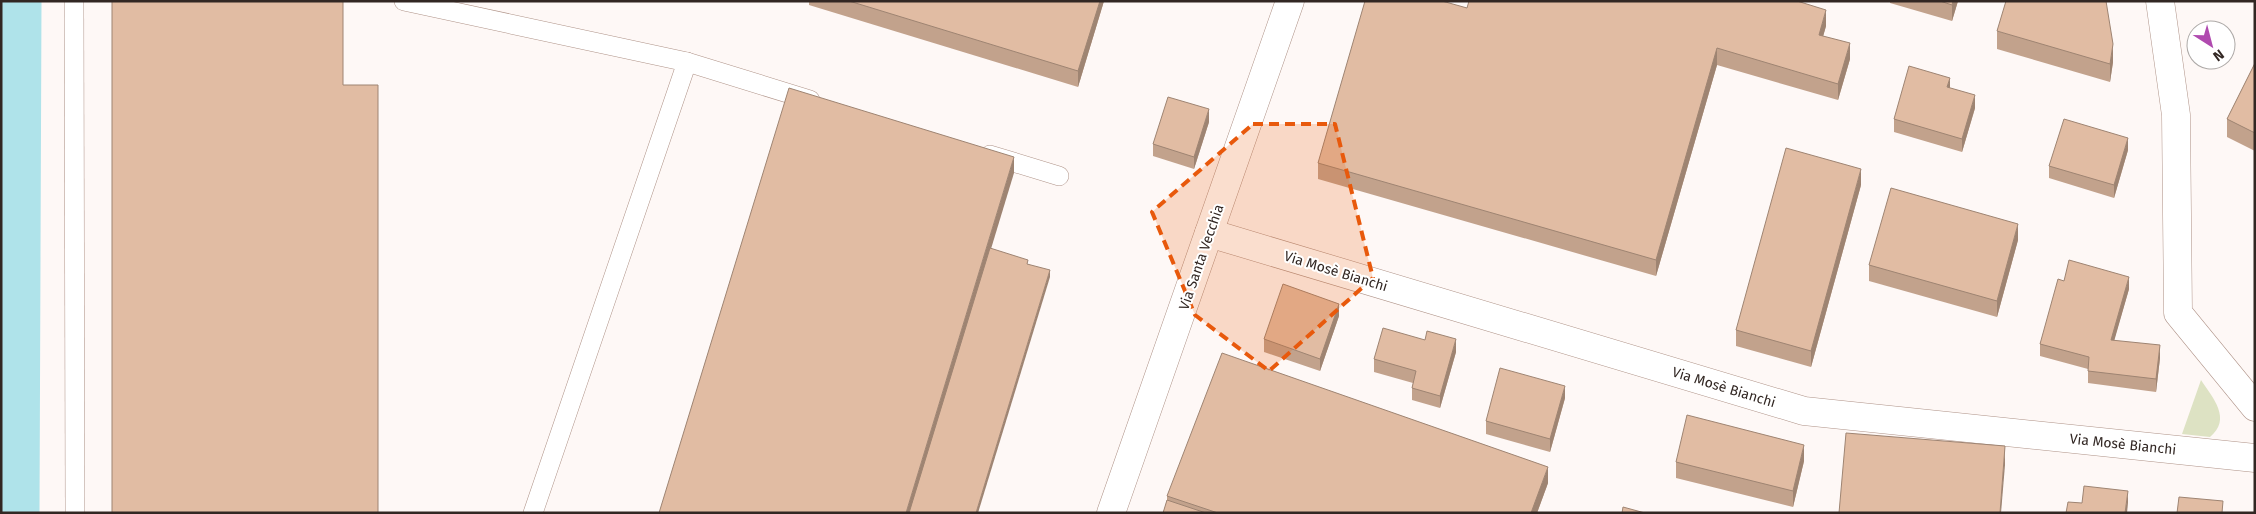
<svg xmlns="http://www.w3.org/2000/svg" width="2256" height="514" viewBox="0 0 2256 514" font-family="'Fira Sans',sans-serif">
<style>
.green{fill:#dde2c3}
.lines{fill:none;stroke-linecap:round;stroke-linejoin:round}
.river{stroke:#afe3ea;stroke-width:65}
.lane-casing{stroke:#af9388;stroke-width:20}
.street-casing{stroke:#af9388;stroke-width:29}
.lane{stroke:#fff;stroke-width:19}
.street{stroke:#fff;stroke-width:28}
.wall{fill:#c2a28c}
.shaded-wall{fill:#9e8472}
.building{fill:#e1bca3;stroke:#9e8472}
.marked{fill:#e8590c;fill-opacity:0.2;stroke:#e8590c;stroke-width:4;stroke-dasharray:10 6;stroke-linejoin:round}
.labels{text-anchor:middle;stroke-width:4;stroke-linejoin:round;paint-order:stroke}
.street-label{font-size:14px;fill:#322723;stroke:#fff}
</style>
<rect width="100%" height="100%" fill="#fef8f6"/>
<!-- green -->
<path class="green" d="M2201,380C2213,398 2232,419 2210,437L2182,434Z"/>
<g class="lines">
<!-- river -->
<path class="river" d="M7,513L9,1"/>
<defs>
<g id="lane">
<path d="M74,1L75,513"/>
<path d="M404,1L687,62L810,100"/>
<path d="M990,155L1059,176"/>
<path d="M533,513L687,62"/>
</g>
<g id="street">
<path d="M2160,1L2176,115L2178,313L2255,407"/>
<path d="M1209,233L1804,411L2255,458"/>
<path d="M1111,513L1290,1"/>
</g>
</defs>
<!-- lane casing -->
<use href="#lane" class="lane-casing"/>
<!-- street casing -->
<use href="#street" class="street-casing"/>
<!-- lane -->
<use href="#lane" class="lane"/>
<!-- street -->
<use href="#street" class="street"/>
</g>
<!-- wall -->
<g class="wall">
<path d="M809,1H1104L1078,87L809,5Z"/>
<path d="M1890,1H1958L1952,21L1890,3Z"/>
<path d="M1467,8L1826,26L1823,36L1850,59L1838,100L1717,65L1656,276L1318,179V163Z"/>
<path d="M1997,31L2113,62L2110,82L1997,49Z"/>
<path d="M2255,63V151L2227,137V119Z"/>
<path d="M1950,88L1975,108L1962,152L1894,132V119Z"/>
<path d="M1209,122L1194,169L1153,156V144Z"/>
<path d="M2128,150L2114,198L2049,178V166Z"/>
<path d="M1861,185L1811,367L1736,346V330Z"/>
<path d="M2018,240L1997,317L1869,281V265Z"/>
<path d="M2064,281L2129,289L2114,340L2160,358L2156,392L2088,383V369L2040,356V344Z"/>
<path d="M1339,316L1320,371L1264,352V339Z"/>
<path d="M1456,352L1440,408L1412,400V388L1413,383L1374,372V359Z"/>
<path d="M1565,398L1550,452L1486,434V421Z"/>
<path d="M1804,461L1793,507L1676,478V462Z"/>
<path d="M1548,483L1537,513H1163L1167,500V496Z"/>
</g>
<!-- shaded-wall -->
<g class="shaded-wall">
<path d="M1100,1H1104L1078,87V71Z"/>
<path d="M1953,1H1958L1952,21V5Z"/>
<path d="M1826,10V26L1819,51V35Z"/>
<path d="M1850,43V59L1838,100V84Z"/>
<path d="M2113,44V62L2110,82V64Z"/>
<path d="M1717,48V65L1656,276V260Z"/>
<path d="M1950,78V90L1947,87Z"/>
<path d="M1975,95V108L1962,152V139Z"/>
<path d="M1209,109V122L1194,169V157Z"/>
<path d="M2128,138V150L2114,198V185Z"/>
<path d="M1014,157V173L911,513H906Z"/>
<path d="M1861,169V185L1811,367V351Z"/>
<path d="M2018,224V240L1997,317V301Z"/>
<path d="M1050,270V277L978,513H976Z"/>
<path d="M2129,277V289L2111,352V340Z"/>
<path d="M1339,304V316L1320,371V359Z"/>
<path d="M1456,339V352L1440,408V396Z"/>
<path d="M2160,345V358L2156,392V379Z"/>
<path d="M1565,386V398L1550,452V439Z"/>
<path d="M1804,445V461L1793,507V491Z"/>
<path d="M2005,446V465L2001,513H2000Z"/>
<path d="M1548,467V483L1537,513H1531Z"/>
<path d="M2128,491V503L2127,513H2125Z"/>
</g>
<!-- building -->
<g class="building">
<path d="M112,1H343V85H378V513H112Z"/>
<path d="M849,1H1100L1078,71Z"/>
<path d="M1365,1H1442L1467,8L1469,1H1797L1826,10L1819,35L1850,43L1838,84L1717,48L1656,260L1318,163Z"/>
<path d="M1940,1H1953L1952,5Z"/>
<path d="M2006,1H2106L2113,44L2110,64L1997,31Z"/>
<path d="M2255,63V133L2227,119Z"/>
<path d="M1909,66L1950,78L1947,87L1975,95L1962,139L1894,119Z"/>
<path d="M789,88L1014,157L906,513H659Z"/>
<path d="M1168,97L1209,109L1194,157L1153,144Z"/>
<path d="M2064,119L2128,138L2114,185L2049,166Z"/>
<path d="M1786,148L1861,169L1811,351L1736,330Z"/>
<path d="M1891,188L2018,224L1997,301L1869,265Z"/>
<path d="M990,248L1028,260L1027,264L1050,270L976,513H909Z"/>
<path d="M2069,260L2129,277L2111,340L2160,345L2156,379L2088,371L2089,357L2040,344L2058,279L2064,281Z"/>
<path d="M1283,284L1339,304L1320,359L1264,339Z"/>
<path d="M1383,328L1425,340L1427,331L1456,339L1440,396L1412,388L1416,371L1374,359Z"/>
<path d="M1222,353L1548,467L1531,513H1218L1167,496Z"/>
<path d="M1500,368L1565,386L1550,439L1486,421Z"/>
<path d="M1687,415L1804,445L1793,491L1676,462Z"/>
<path d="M1846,433L2005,446L2000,513H1839Z"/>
<path d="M2084,486L2128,491L2125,513H2066L2068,502L2082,503Z"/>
<path d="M2179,497L2223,501L2222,513H2177Z"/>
<path d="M1167,500L1206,513H1163Z"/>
<path d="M1623,507L1645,513H1622Z"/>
</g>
<!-- marked area -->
<path class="marked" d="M1253,124H1335L1373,278L1269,371L1195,315L1152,212Z"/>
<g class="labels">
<!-- street labels -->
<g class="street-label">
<text transform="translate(1201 257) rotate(-71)" y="5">Via Santa Vecchia</text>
<text transform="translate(1336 271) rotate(17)" y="5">Via Mosè Bianchi</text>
<text transform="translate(1724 387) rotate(17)" y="5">Via Mosè Bianchi</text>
<text transform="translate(2123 444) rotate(6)" y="5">Via Mosè Bianchi</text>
</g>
</g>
<!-- border -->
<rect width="2256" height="514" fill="none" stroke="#322723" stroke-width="5"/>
<!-- north arrow -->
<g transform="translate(2211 45) rotate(144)"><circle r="24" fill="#ffffff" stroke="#ada9a7"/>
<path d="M0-4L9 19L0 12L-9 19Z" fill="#b04aaf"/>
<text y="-8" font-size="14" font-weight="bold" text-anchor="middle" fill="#322723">N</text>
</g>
</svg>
